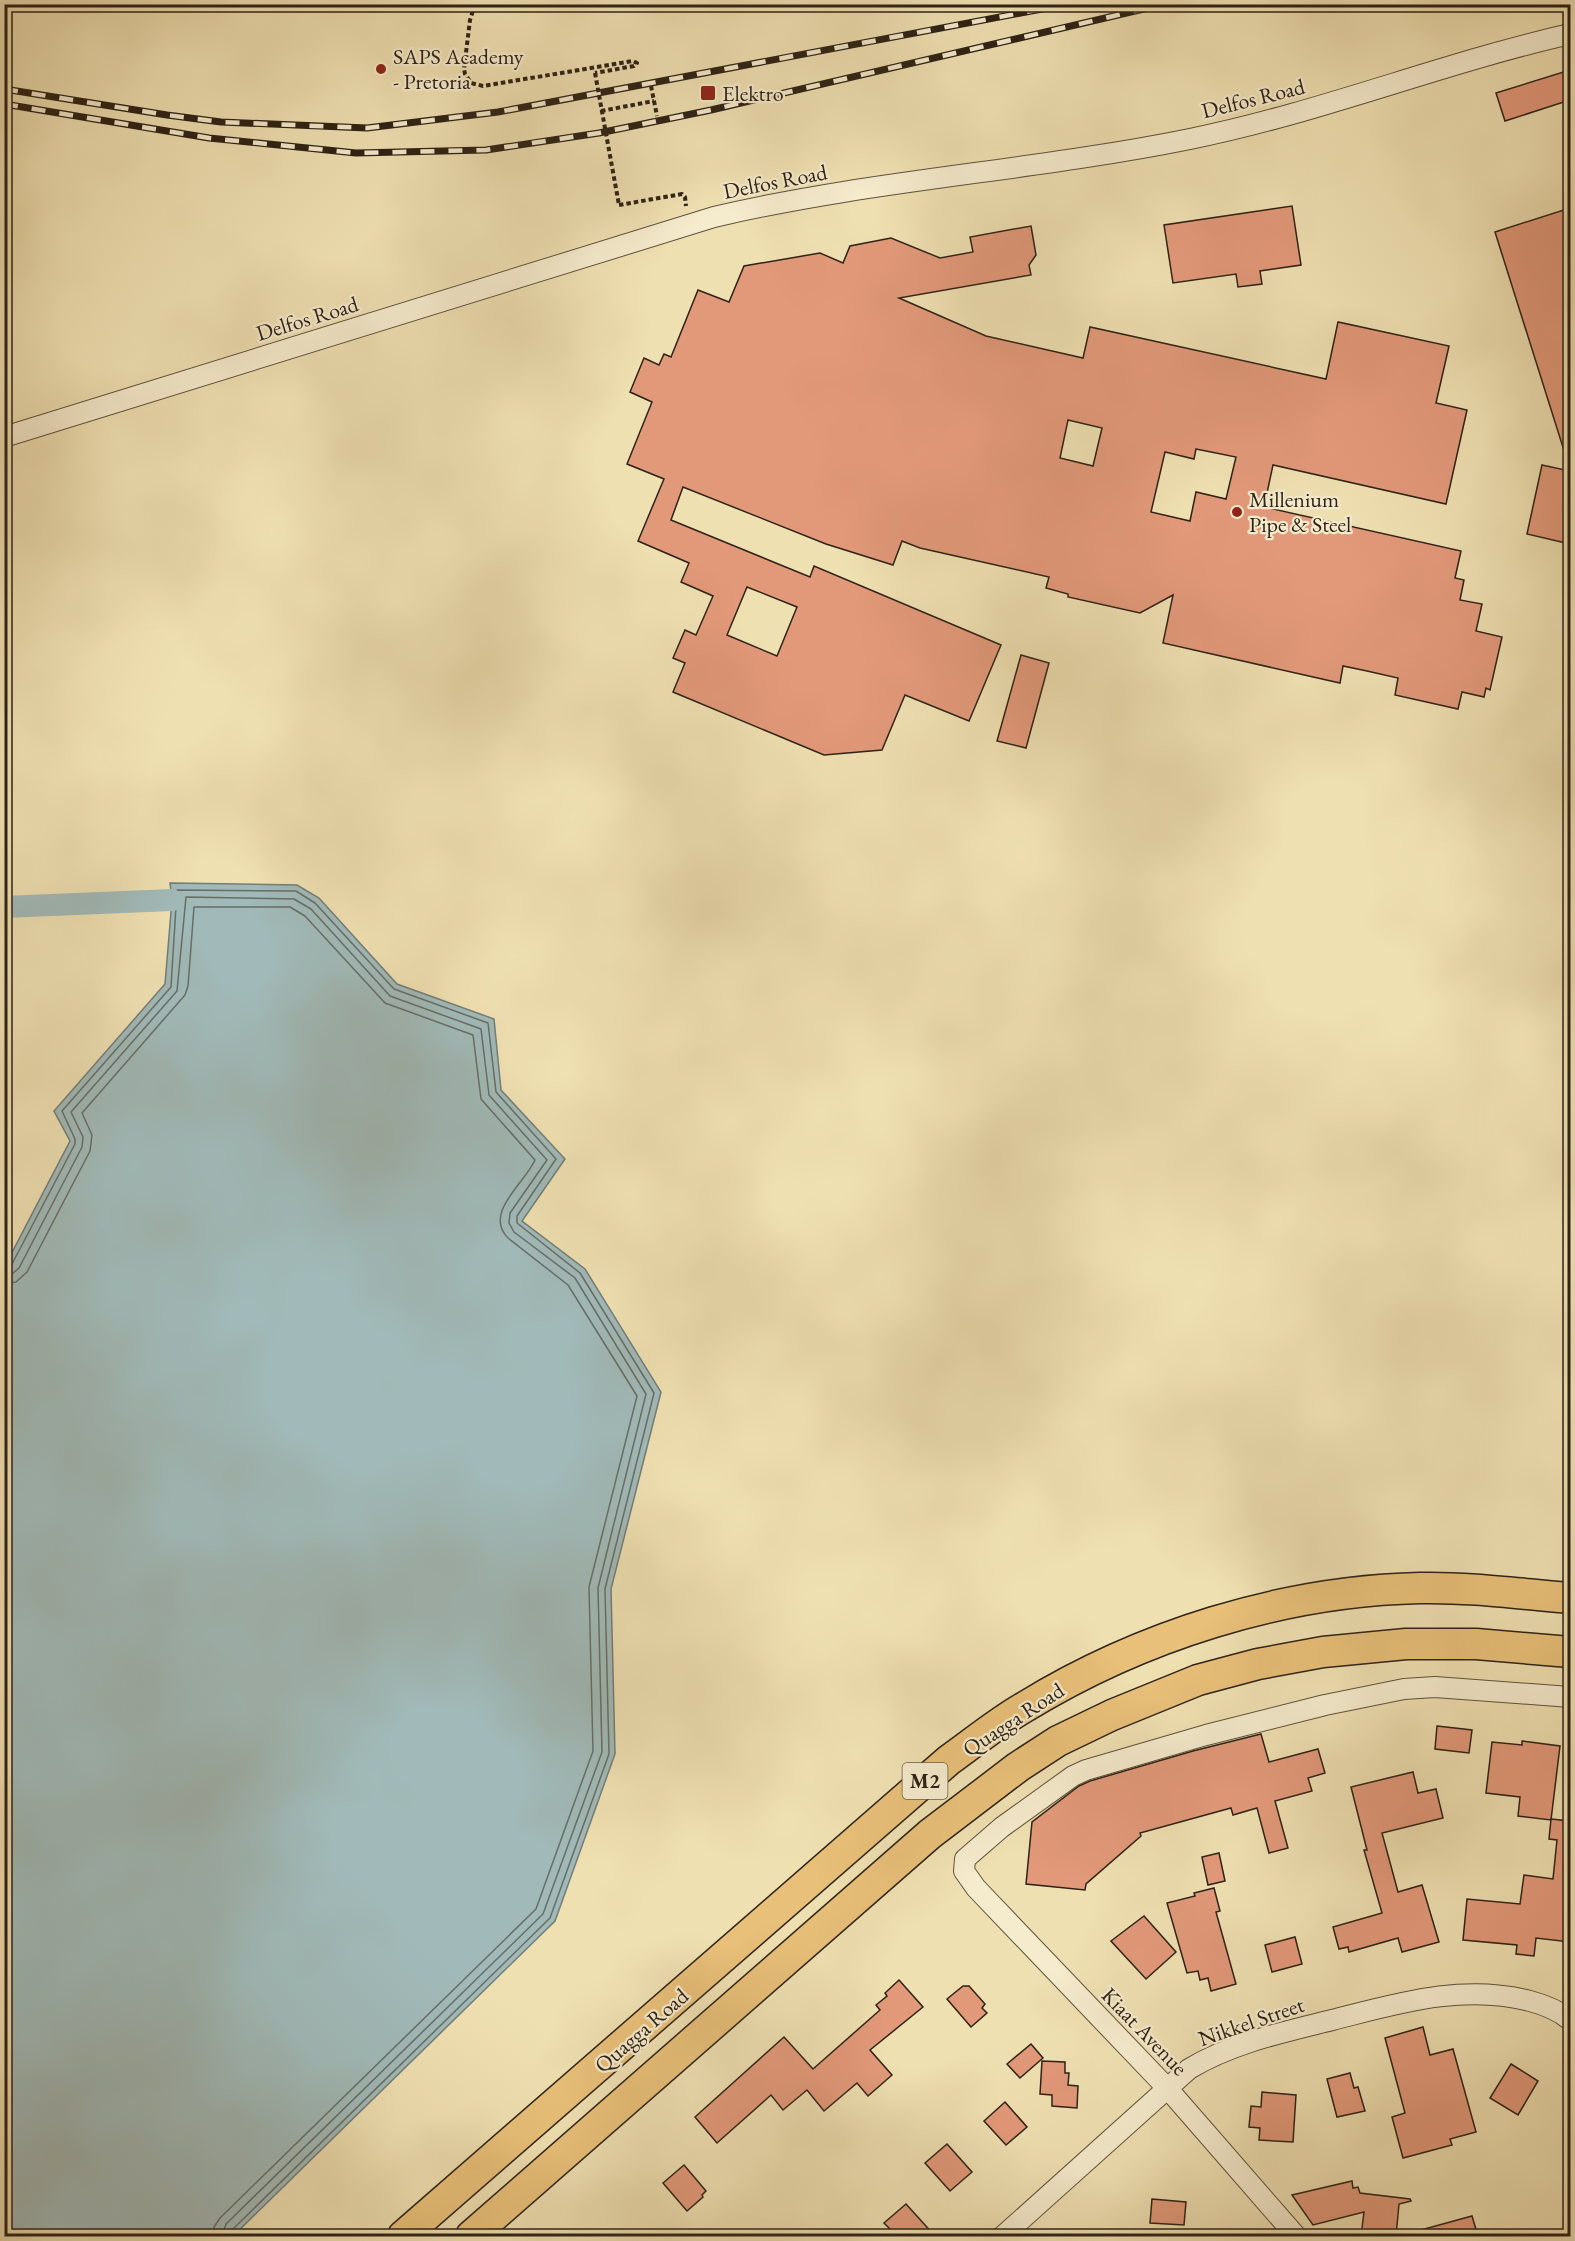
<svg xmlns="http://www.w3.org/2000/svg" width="1575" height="2241" viewBox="0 0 1575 2241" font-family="'EB Garamond',serif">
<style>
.water{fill:#a1bab9;stroke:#737d77;stroke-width:1.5}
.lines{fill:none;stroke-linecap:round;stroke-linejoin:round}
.shore{stroke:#676e67;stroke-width:1.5}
.canal{stroke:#a1bab9;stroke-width:22}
.building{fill:#e2997a;stroke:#2d2215;stroke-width:1.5;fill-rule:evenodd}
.minor-casing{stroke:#5e523c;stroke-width:22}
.primary-casing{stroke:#2d2215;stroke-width:33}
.path{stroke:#2d2215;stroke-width:4;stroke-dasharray:4.5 3;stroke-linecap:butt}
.minor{stroke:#f5ebcd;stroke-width:20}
.primary{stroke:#e8c079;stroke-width:30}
.rail-casing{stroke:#2d2215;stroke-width:7}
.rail{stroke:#f5ebcd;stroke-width:4.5;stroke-dasharray:14;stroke-linecap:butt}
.path-bridge{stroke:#2d2215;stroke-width:4;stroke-dasharray:4.5 3;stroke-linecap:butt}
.poi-dot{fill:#8f2418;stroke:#f5ebcd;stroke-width:2}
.labels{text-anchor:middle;stroke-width:4.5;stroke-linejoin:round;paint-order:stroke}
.shield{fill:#f5ebcd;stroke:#695e4c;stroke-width:1.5}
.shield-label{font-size:21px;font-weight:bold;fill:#2d2215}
.poi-label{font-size:22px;fill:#2d2215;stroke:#f5ebcd;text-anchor:start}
.street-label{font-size:22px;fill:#2d2215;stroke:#f5ebcd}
</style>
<rect width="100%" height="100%" fill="#efe0b2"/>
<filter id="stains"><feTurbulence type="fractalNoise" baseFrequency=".00333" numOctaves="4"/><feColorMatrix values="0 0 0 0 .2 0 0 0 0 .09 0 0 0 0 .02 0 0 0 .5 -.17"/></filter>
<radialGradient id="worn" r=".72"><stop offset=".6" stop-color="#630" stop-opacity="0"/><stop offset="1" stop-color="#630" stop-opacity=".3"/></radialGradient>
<!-- water -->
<path class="water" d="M170,883L297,885L319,898L397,984L494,1019L501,1090L565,1159L522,1221L585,1269L661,1392L611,1589L615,1754L555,1921L233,2236H5V1266L70,1141L54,1111L165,984L172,900Z"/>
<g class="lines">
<!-- shore -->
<g class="shore">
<path d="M4,1267L12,1264L75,1144V1139L62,1111L171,987L177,890L296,891L315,903L394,989L488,1023L496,1092L556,1159L517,1216V1223L580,1273L654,1393L605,1589L609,1754L550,1918L232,2230L230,2236"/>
<path d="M4,1275L13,1273L19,1268L82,1147L83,1137L71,1112L177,991L186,897L294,899L311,909L390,996L481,1029L489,1095L547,1160L510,1213L509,1223L514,1232L575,1278L646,1394L598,1588L602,1752L543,1914L226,2224L222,2236"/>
<path d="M4,1284L16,1282L27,1272L90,1151L92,1135L82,1113L185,995L188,986L194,907H290L305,916L385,1003L473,1035L481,1099L535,1160C525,1183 483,1213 508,1238L568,1285L637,1396L589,1587L593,1751L536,1909L220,2218L214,2227L213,2236"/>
</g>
<!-- canal -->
<path class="canal" d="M4,907L172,900"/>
</g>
<!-- building -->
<g class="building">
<path d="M1570,70V100L1505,121L1496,93Z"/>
<path d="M1292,206L1301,265L1260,271L1262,284L1238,287L1236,274L1173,283L1164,225Z"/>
<path d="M1570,208V460H1567L1495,232Z"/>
<path d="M1031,226L1036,255L1029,265L1031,275L899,298L986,336L1083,358L1090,327L1326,379L1338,322L1449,346L1436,403L1467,410L1446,504L1273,465L1264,507L1461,551L1455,578L1464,580L1460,600L1482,604L1476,631L1502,637L1490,690L1486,688L1484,697L1462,692L1458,709L1395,695L1398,678L1367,671L1343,666L1340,683L1163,643L1173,595L1140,613L1068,597V594L1046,588L1049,577L920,548L902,541L893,565L826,544L683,487L671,520L810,577L814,566L1001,645L969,721L905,695L882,750L824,755L673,692L685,663L673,658L685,630L696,635L713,596L681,582L689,563L638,541L664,479L627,464L652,402L630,392L644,358L659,365L664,354L671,357L698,290L729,302L744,266L820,253L843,263L850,246L891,238L940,258L973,252L970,237ZM1068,420L1102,428L1093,466L1060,458ZM1196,449L1236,457L1226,499L1196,492L1190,521L1151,512L1165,452L1194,459ZM747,587L797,607L777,656L727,635Z"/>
<path d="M1542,465L1570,471V544L1527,534Z"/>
<path d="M1021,655L1049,663L1026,748L997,741Z"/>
<path d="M1437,1726L1472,1730L1469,1753L1435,1749Z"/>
<path d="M1261,1734L1269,1762L1318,1749L1325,1773L1308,1778L1312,1791L1275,1801L1288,1848L1269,1853L1257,1808L1233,1815L1231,1808L1140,1833L1141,1836L1086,1884L1085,1890L1026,1884L1032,1822L1079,1786L1090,1781L1193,1751Z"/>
<path d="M1522,1741L1560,1746L1551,1820L1518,1816L1520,1797L1486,1793L1492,1742L1522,1745Z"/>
<path d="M1413,1772L1418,1793L1436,1789L1443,1818L1382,1833L1398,1892L1422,1885L1439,1942L1402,1952L1398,1938L1349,1952L1348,1947L1339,1949L1333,1927L1382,1913L1364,1850H1367L1351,1787Z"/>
<path d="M1551,1819L1570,1821V1942L1536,1938L1534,1956L1516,1954L1517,1945L1463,1940L1467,1899L1520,1904L1524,1875L1553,1879L1557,1840L1549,1839Z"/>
<path d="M1219,1853L1225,1881L1208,1885L1202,1857Z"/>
<path d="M1214,1888L1220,1911L1216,1912L1236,1984L1211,1991L1208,1978L1200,1980L1198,1971L1187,1973L1167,1903L1195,1896L1194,1893Z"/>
<path d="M1144,1916L1176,1952L1146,1979L1111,1941Z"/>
<path d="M1295,1937L1302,1964L1272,1972L1265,1945Z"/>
<path d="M899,1980L923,2007L870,2050L892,2075L868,2096L857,2083L824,2111L807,2090L783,2110L771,2095L717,2143L695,2117L784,2037L813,2069L880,2010L876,2005L887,1996L885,1993Z"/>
<path d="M963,1986H969L985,2004L982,2008L987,2013L971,2027L947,1999Z"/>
<path d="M1423,2027L1430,2055L1453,2049L1476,2132L1450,2139L1452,2145L1403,2158L1392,2117L1405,2113L1385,2038Z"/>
<path d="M1031,2044L1043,2058L1020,2078L1007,2064Z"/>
<path d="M1042,2061L1065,2062V2073H1069L1068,2085L1078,2086L1077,2108L1052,2106V2095L1040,2094Z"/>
<path d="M1511,2064L1538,2081L1518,2115L1490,2098Z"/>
<path d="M1350,2073L1354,2088L1358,2087L1365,2111L1337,2117L1327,2079Z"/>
<path d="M1262,2092L1296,2095L1293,2142L1259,2140L1260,2128L1249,2127L1251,2106L1261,2107Z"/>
<path d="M1005,2102L1027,2127L1006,2145L984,2121Z"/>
<path d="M947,2144L972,2172L950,2191L925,2163Z"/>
<path d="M684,2165L706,2191L702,2195L703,2197L687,2211L663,2183Z"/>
<path d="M1352,2181L1353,2188L1358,2187L1360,2193L1410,2199L1411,2201L1399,2204L1396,2236H1361L1364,2212L1313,2225L1292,2195Z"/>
<path d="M1152,2199L1186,2202L1184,2225L1150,2223Z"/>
<path d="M906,2204L935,2236H897L884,2223Z"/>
<path d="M1472,2216L1478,2236H1417V2231Z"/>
</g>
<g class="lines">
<defs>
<g id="minor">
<path d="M4,437L714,217C871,180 1032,171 1190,139C1319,113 1442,63 1570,34"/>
<path d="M1003,2236L1189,2069C1232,2043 1284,2032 1332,2020C1396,2004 1463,1983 1530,2001C1545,2005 1558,2010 1570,2020"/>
<path d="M1296,2236L1168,2089L976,1888L964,1871L965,1859L1002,1827L1073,1776L1086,1770L1206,1735L1325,1705L1404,1689L1435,1687L1570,1697"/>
</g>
<g id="primary">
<path d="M403,2236L949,1760C973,1743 997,1723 1023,1708C1140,1636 1282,1591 1420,1588C1471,1587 1521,1594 1570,1598"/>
<path d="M471,2236L930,1834L1018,1767L1058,1741L1112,1715L1198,1680L1258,1664L1323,1652L1406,1644H1476L1570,1652"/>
</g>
</defs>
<!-- minor casing -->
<use href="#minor" class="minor-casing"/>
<!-- primary casing -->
<use href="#primary" class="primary-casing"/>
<!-- path -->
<g class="path">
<path d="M475,4L470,20L464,69L465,74L471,83L483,86L633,61L637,63L634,66L595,73"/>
<path d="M651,86L657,116"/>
<path d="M601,111L654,101"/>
<path d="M619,205L682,194L685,197L686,206"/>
</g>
<!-- minor -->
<use href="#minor" class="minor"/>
<!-- primary -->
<use href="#primary" class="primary"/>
<defs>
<g id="rail">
<path d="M4,89L167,115L221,122L367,128L498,112L1068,4"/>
<path d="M4,104L209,138L356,153L486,150L599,133L711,110L1165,4"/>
</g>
</defs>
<!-- rail casing -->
<use href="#rail" class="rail-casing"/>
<!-- rail -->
<use href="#rail" class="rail"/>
<!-- path-bridge -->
<path class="path-bridge" d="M595,73L619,205"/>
</g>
<!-- markers -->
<g class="poi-dot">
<circle cx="381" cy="69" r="6"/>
<rect x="700" y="85" width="16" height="16" rx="3"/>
<circle cx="1237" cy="512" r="6"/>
</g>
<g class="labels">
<!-- shield labels -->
<rect class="shield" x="902.5" y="1763" width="45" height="36" rx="4.5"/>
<g class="shield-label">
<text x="925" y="1788">M2</text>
</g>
<!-- poi labels -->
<g class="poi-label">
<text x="393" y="64">SAPS Academy<tspan x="393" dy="25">- Pretoria</tspan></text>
<text x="722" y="101">Elektro</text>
<text x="1249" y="507">Millenium<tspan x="1249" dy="25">Pipe &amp; Steel</tspan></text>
</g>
<!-- street labels -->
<g class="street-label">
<text transform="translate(1253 98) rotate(-14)" y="8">Delfos Road</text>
<text transform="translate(775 181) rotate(-11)" y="8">Delfos Road</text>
<text transform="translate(307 318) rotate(-17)" y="8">Delfos Road</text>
<text transform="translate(1013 1719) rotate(-33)" y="8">Quagga Road</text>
<text transform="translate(1251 2021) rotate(-19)" y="8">Nikkel Street</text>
<text transform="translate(641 2030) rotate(-41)" y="8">Quagga Road</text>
<text transform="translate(1145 2031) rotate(46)" y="8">Kiaat Avenue</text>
</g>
</g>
<!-- margin -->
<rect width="1575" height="2241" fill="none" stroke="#efe0b2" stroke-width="24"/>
<rect x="6" y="6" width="1563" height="2229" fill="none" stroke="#2d2215" stroke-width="3"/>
<rect x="12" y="12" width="1551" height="2217" fill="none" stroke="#2d2215" stroke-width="1.5"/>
<rect width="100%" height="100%" filter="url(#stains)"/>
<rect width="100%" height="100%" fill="url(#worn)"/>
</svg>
